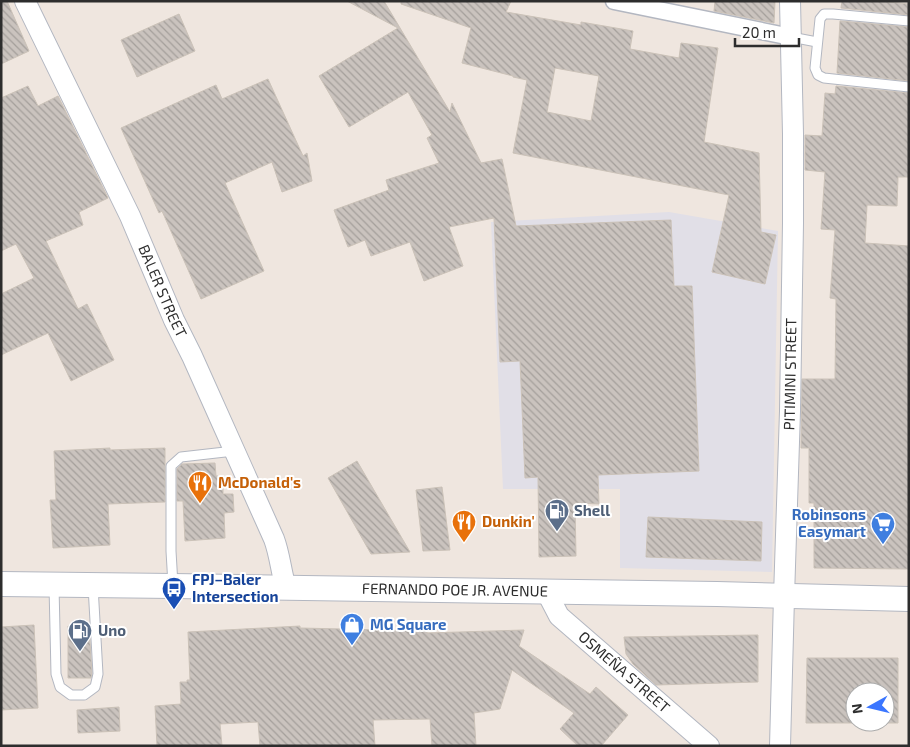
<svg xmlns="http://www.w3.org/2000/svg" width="910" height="747" viewBox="0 0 910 747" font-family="'Exo 2',sans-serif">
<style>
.industrial{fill:#e1dfe7}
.building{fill:url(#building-back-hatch);stroke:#cbc2b8;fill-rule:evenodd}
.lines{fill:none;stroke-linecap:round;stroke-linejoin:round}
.service-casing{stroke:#b3b7c1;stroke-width:11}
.minor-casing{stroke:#b3b7c1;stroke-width:19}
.tertiary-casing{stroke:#b3b7c1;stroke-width:22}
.secondary-casing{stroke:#b3b7c1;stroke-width:26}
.service{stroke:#fff;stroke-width:9}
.minor{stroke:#fff;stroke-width:16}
.tertiary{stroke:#fff;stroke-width:20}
.secondary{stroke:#fff;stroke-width:24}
.labels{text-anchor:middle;stroke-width:4;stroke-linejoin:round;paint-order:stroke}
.street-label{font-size:15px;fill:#2d2d2d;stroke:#fff}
.food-label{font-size:15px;font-weight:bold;fill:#c56008;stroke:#fff;text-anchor:start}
.service-label{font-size:15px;font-weight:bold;fill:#4e5e75;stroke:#fff;text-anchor:start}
.shop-label{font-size:15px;font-weight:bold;fill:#366cbe;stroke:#fff;text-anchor:end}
.transit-label{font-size:15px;font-weight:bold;fill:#164399;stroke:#fff;text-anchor:start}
</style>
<defs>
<pattern id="building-back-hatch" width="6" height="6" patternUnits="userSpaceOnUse" patternTransform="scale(1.25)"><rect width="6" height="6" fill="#cac3be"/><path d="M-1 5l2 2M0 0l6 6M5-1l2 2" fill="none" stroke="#a49f9b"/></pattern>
</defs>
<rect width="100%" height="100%" fill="#efe6df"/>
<!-- industrial -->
<path class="industrial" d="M669,212L778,231L772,572L620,568V489H503L491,222Z"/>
<!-- building -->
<g class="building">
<path d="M1,1H7L29,51L1,64Z"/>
<path d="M347,1H384L450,112L452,103L481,163L502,159L516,226L671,220L674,286H692L699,471L598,475L599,504L575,503L576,556L539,557L538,477L525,478L520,361L500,362L494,218L449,227L463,266L424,281L410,242L371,256L365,240L348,247L334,210L389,190L386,180L439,163L427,138L432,135L408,92L349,127L319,76L398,28Z"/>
<path d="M401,1H511L506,12L581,25V22L633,31L630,49L679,58L681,43L718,48L704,142L759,153L761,232L776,235L765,284L712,272L729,195L513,153L527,80L513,77V76L462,63L471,28L401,4ZM555,68L599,76L591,121L547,112Z"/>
<path d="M715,1H775L774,23L714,11Z"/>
<path d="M842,1H879L909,4V15L841,8Z"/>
<path d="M179,14L195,51L137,77L121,40Z"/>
<path d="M840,21L909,27V81L837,73Z"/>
<path d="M268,79L303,156L307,153L312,181L282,192L272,162L225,183L264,271L201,299L162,211L159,213L121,128L216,85L222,99Z"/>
<path d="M28,86L38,106L58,96L108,198L79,212L83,225L46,241L78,309L87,304L114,360L71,381L48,333L1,355V294L34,278L16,244L1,251V98Z"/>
<path d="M836,86L909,93V177H898L897,206L867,205L865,243L909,246V569L814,568V503H809V448H801L802,379H835L836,299L830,298L835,230L821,229L825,172L805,170V135L822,136L825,93L835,94Z"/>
<path d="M110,448V450L165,448V502L108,504L110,545L53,548L50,500H56L54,451Z"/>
<path d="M357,461L410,552L371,554L328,478Z"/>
<path d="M215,463L216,476H223V494H233L234,512L224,513L225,538L185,541L183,501H177V469L182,464Z"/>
<path d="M442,487L450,550L423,551L416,490Z"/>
<path d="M648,517L762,522L761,561L646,557Z"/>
<path d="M34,625L38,708L1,710V627Z"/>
<path d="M68,626L89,627L92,673L91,678H68Z"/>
<path d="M300,626V628L427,631V633L524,630L519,646L590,694L596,687L628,715L601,746H578L560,729L574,713L512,670L500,709L474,713L476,746H432L430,719L373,720L375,746H260L258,722L220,724L222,746H157L155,706L181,704L180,682H187V680H190L188,632Z"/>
<path d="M758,635V682L656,685L633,664L626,654L624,637Z"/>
<path d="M807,658H898V723H806ZM855,692H885V722H855Z"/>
<path d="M119,707L120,731L78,733L77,710Z"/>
</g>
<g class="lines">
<defs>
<g id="service">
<path d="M909,21L833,14H824L820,19L815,68L818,75L824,78L909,87"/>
<path d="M791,37L817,42"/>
<path d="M173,585L171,551V466L181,457L234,451"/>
<path d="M54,586L56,674L60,687L71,695H84L95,687L98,674L93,586"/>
</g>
<path id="minor" d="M614,1L791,37"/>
<g id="tertiary">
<path id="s1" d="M25,1L130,216L174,320L192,356L274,539C280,555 281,572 286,588"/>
<path id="s2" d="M546,591L559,616L709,746"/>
<path id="s3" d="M780,746L784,597L790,411L793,223V134L790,1"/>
</g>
<g id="secondary">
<path id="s4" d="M1,584L173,586L506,591L717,594L909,599"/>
</g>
</defs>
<!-- service casing -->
<use href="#service" class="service-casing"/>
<!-- minor casing -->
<use href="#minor" class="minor-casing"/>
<!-- tertiary casing -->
<use href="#tertiary" class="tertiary-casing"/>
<!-- secondary casing -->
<use href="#secondary" class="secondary-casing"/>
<!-- service -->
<use href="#service" class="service"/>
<!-- minor -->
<use href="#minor" class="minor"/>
<!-- tertiary -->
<use href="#tertiary" class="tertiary"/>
<!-- secondary -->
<use href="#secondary" class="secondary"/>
</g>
<!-- icons -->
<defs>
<symbol id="restaurant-pin" viewBox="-11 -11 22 30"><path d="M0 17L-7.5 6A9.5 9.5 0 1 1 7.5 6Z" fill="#e8710a" stroke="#fff"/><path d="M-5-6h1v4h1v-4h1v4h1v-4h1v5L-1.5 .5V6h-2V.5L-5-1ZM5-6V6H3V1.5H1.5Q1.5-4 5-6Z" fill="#fff"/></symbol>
<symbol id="fuel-pin" viewBox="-11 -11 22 30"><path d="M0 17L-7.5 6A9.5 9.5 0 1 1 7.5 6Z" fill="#5c6f8a" stroke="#fff"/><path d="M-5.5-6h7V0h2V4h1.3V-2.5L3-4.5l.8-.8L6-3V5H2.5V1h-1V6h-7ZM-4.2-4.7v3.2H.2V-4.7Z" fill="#fff"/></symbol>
<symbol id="supermarket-pin" viewBox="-11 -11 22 30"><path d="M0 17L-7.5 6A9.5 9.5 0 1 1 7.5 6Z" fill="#3f7fe0" stroke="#fff"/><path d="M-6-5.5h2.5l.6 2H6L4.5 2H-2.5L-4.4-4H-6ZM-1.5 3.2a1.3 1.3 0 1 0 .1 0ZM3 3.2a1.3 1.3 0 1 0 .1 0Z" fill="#fff"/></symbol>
<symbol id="bus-pin" viewBox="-11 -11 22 30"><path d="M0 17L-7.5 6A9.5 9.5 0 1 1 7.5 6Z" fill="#1a4fb4" stroke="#fff"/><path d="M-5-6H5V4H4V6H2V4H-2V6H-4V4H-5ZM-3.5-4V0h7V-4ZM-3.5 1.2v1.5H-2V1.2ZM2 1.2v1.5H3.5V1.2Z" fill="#fff"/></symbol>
<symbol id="shop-pin" viewBox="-11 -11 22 30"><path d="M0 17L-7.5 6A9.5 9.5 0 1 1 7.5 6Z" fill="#3f7fe0" stroke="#fff"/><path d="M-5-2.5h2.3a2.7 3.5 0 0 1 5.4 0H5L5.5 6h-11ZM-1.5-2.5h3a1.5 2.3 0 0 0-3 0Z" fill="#fff"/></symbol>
</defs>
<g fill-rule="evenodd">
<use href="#restaurant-pin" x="186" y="469" width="28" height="38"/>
<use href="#fuel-pin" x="543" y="497" width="28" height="38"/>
<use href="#restaurant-pin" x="450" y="508" width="28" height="38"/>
<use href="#supermarket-pin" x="869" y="510" width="28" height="38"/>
<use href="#bus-pin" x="160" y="575" width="28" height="38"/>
<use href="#shop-pin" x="338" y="611" width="28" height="38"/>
<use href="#fuel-pin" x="66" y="617" width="28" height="38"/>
</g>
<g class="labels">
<!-- street labels -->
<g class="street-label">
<text dy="5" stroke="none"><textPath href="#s1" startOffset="321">BALER STREET</textPath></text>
<text dy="5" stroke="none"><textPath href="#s3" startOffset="372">PITIMINI STREET</textPath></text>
<text dy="5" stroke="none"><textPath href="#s4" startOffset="454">FERNANDO POE JR. AVENUE</textPath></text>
<text dy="5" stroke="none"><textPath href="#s2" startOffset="114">OSMEÑA STREET</textPath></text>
</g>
<!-- food labels -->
<g class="food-label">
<text x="218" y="488">McDonald's</text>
<text x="482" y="527">Dunkin'</text>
</g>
<!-- service labels -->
<g class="service-label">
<text x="574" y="516">Shell</text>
<text x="98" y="636">Uno</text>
</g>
<!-- shop labels -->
<g class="shop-label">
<text x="866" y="520">Robinsons<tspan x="866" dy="17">Easymart</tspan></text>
<text x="370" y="630" text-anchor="start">MG Square</text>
</g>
<!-- transit labels -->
<g class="transit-label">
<text x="192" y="585">FPJ–Baler<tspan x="192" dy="17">Intersection</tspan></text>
</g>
</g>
<!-- border -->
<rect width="910" height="747" fill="none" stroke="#2d2d2d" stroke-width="5"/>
<!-- north arrow -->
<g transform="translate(870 707) rotate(262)"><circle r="24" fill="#ffffff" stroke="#ababab"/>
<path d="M0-4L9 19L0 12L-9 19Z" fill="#3b76ff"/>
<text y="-8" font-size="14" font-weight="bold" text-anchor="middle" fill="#2d2d2d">N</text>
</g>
<!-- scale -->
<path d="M735 38v8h64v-8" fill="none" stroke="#2d2d2d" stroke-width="2.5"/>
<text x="742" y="38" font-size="15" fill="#2d2d2d" stroke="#ffffff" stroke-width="4" paint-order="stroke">20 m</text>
</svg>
